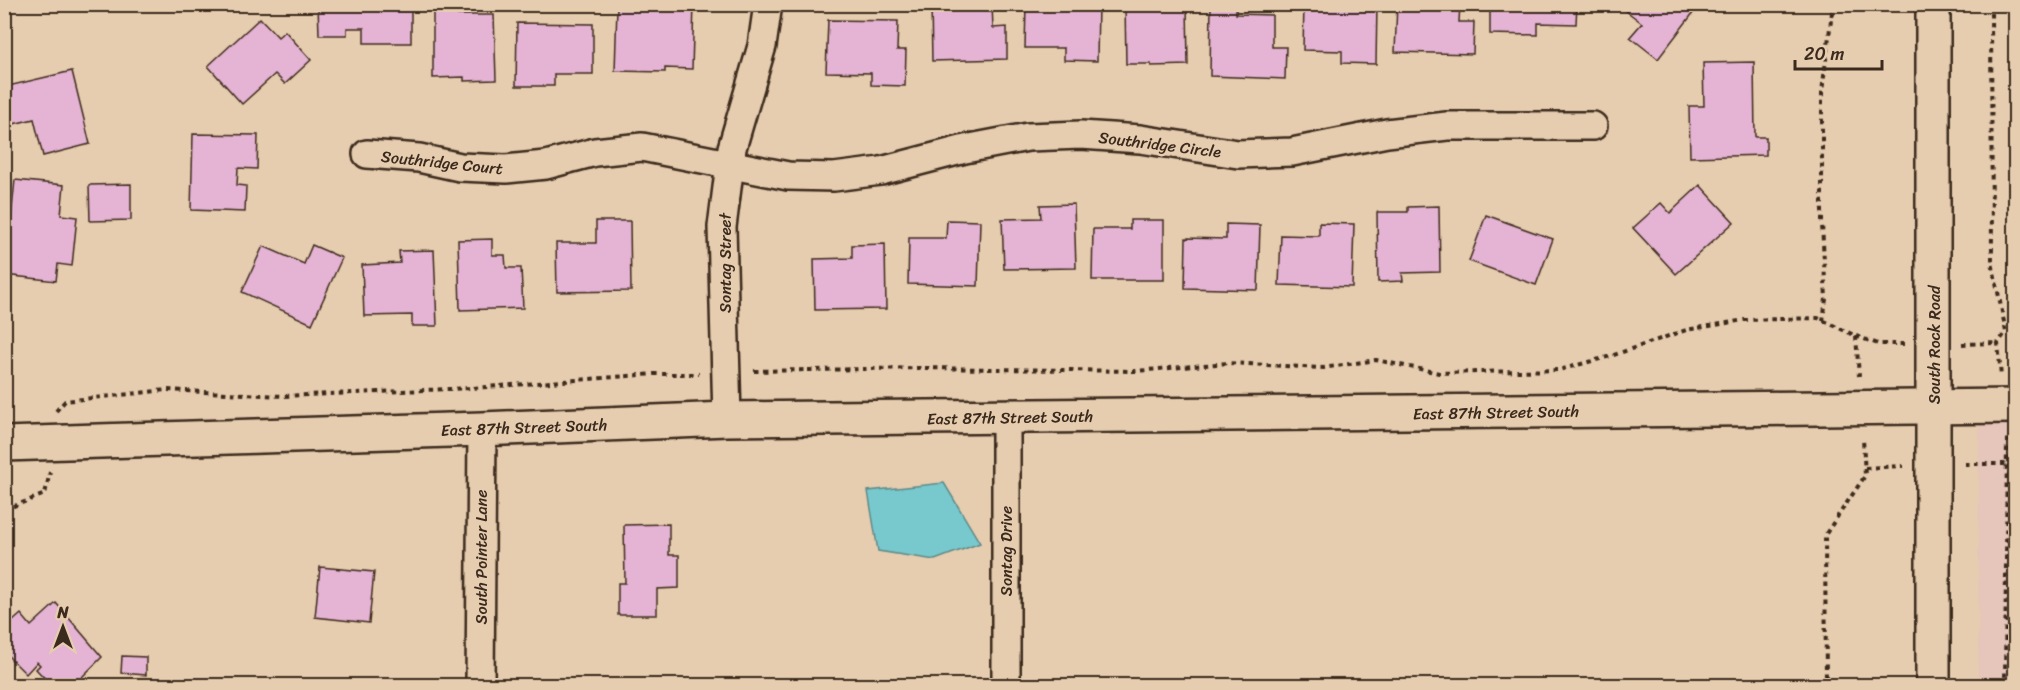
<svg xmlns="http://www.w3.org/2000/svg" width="2020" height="690" viewBox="0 0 2020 690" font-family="Sriracha,sans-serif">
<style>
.built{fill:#e6c5ba}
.water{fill:#77c9cd;stroke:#5f8987;stroke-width:1.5}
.building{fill:#e5b3d3;stroke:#3b2a1e;stroke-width:1.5}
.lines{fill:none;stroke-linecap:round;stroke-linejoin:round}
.minor-casing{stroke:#3b2a1e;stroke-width:32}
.tertiary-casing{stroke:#3b2a1e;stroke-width:38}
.secondary-casing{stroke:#3b2a1e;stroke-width:38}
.path{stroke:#3b2a1e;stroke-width:4;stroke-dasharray:4.5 4.5;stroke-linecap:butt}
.minor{stroke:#e7cdaf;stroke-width:27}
.tertiary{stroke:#e7cdaf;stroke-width:33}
.secondary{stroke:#e7cdaf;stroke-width:33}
.labels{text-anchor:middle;stroke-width:5;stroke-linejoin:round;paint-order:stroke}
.street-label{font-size:16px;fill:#3b2a1e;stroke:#e7cdaf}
</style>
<rect width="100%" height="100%" fill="#e7cdaf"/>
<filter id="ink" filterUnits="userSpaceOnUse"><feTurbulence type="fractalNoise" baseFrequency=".0167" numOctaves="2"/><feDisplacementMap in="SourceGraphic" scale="12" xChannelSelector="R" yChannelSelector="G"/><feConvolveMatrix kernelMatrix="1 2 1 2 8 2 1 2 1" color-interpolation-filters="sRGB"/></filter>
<g filter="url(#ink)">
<!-- built -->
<path class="built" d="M2015,422V685L1978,686L1979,423Z"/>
<!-- water -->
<path class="water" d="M944,483L980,543L935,560L878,551L868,491Z"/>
<!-- building -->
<g class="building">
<path d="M318,4H390L391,11H411V43H364V28H347V35H319Z"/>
<path d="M669,4H694L692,69L665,68V72L615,71L617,7L669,9Z"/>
<path d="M931,4H992L993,28L1007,27V59L932,61Z"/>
<path d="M1026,4H1098L1097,61L1064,60V48H1025Z"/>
<path d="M1125,4H1187L1188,65L1151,66V64H1126Z"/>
<path d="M1211,4L1236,5V14L1272,15V47H1286L1285,79L1210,76Z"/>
<path d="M1304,4H1377L1376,64L1342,63V51L1303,50Z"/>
<path d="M1397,4H1460L1459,22H1474L1473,54L1395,52Z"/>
<path d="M1490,4H1577L1576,24L1538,23V35L1490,34Z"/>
<path d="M1617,4H1700L1658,59L1630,37L1642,23Z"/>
<path d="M433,7H458V15H494L496,80L464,81V77L433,78Z"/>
<path d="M260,18L278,37L285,31L311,60L285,84L275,74L242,104L208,66Z"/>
<path d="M828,20L898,21L897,50H906L905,86L871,85V73L826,72Z"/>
<path d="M517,23L593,24V74H554V86H516Z"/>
<path d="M1754,62L1755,137H1766V155L1690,157L1689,106H1704L1703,63Z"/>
<path d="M72,71L90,144L43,156L34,119L5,126L4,87Z"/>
<path d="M193,134L258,135L257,169L238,168L237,185L246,186L245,212L191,210Z"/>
<path d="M15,180L64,185L61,215L77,217L72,266L58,264L56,281L5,275Z"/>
<path d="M131,184V220L90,221L89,185Z"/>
<path d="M1700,185L1734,222L1676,274L1633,228L1661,203L1670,213Z"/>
<path d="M1074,204L1076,268L1004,269L1002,219L1041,218L1040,205Z"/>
<path d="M1439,206L1440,272L1402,273L1403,281L1378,282L1377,212H1408V207Z"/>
<path d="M1486,215L1553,239L1536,285L1469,261Z"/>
<path d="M947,220L980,221L978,286L908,284L909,238H946Z"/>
<path d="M1130,220H1164V280H1092L1093,229H1130Z"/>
<path d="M596,221H630L631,291L557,292L556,243H596Z"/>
<path d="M1319,223L1354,224L1352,287L1279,285L1281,235L1319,236Z"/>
<path d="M1226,224L1260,225L1258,290L1185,288L1186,238L1226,239Z"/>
<path d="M492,239V255H505L506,268H521L523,308L460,310L458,240Z"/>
<path d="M885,244L886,309L815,310L814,259L852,258V245Z"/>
<path d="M312,245L342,258L312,324L242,292L263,246L304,264Z"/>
<path d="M434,250L437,326H412V315L364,316L362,265L400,263L399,251Z"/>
<path d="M669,524V555H679V588L657,589V615H618V583H625L624,525Z"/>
<path d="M320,567L374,572L369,623L315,617Z"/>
<path d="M56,603L102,657L73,686H52L36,669L40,665L37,662L26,674L4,652L6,649L4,647V629L21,614L31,626Z"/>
<path d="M122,656L146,657V675L121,673Z"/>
</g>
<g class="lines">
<defs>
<g id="minor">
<path d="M367,154L419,158L460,167L506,169L546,165L595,152L642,147L788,176L834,177L881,171L965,149L1028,137L1081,135L1140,139L1238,154L1292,152L1387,133L1447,126H1593"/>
<path d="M1006,416V686"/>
<path d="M727,419L722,227L732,148L762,46L768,4"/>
<path d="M480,686L482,429"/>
</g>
<path id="tertiary" d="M4,444L482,429L727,419L2016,406"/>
<path id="secondary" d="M1933,4V686"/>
</defs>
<!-- minor casing -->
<use href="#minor" class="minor-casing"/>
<!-- tertiary casing -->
<use href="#tertiary" class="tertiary-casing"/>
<!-- secondary casing -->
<use href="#secondary" class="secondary-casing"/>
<!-- path -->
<g class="path">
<path d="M1991,4L1992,262L2006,332L1998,343L2001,377"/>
<path d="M1823,321L1826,299L1822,224V92L1833,4"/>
<path d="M1856,336L1878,344H1904"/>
<path d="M1962,344L1998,343"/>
<path d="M754,371L922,368L1136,371L1228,363L1323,368L1376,360L1439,373L1559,370L1611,356L1686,330L1744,320L1818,318L1856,336L1859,376"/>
<path d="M56,411L65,401L167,390L283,396L473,388L654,374H699"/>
<path d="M1965,464H2007"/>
<path d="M1865,468L1903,466"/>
<path d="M4,507L14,506L45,494L50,472"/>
<path d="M1826,686L1825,535L1865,476L1863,438"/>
<path d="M2005,686L2007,435"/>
</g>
<!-- minor -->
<use href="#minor" class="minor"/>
<!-- tertiary -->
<use href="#tertiary" class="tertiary"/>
<!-- secondary -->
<use href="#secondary" class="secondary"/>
</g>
</g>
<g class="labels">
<!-- street labels -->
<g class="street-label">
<text transform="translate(1160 144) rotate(7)" y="6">Southridge Circle</text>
<text transform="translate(442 162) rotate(6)" y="6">Southridge Court</text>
<text transform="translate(725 263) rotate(-90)" y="6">Sontag Street</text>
<text transform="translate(1934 345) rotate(-90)" y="6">South Rock Road</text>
<text transform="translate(1496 412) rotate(-1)" y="6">East 87th Street South</text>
<text transform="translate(1010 417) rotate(-1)" y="6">East 87th Street South</text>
<text transform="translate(524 427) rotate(-2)" y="6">East 87th Street South</text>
<text transform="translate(1006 551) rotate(-90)" y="6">Sontag Drive</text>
<text transform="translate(481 557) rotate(-90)" y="6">South Pointer Lane</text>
</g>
</g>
<!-- margin -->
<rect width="2020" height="690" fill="none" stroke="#e7cdaf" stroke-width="24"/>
<rect x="12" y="12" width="1996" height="666" fill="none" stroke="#3b2a1e" stroke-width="2" filter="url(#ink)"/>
<!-- north arrow -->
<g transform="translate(63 627)" stroke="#e7cdaf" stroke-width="4.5" paint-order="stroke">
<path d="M0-4.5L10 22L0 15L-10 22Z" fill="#3b2a1e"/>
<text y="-9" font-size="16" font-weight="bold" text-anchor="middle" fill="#3b2a1e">N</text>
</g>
<!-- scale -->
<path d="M1795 60v9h87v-9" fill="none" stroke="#3b2a1e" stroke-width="3"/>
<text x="1804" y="60" font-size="18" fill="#3b2a1e" stroke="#e7cdaf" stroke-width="4.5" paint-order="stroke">20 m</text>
</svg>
